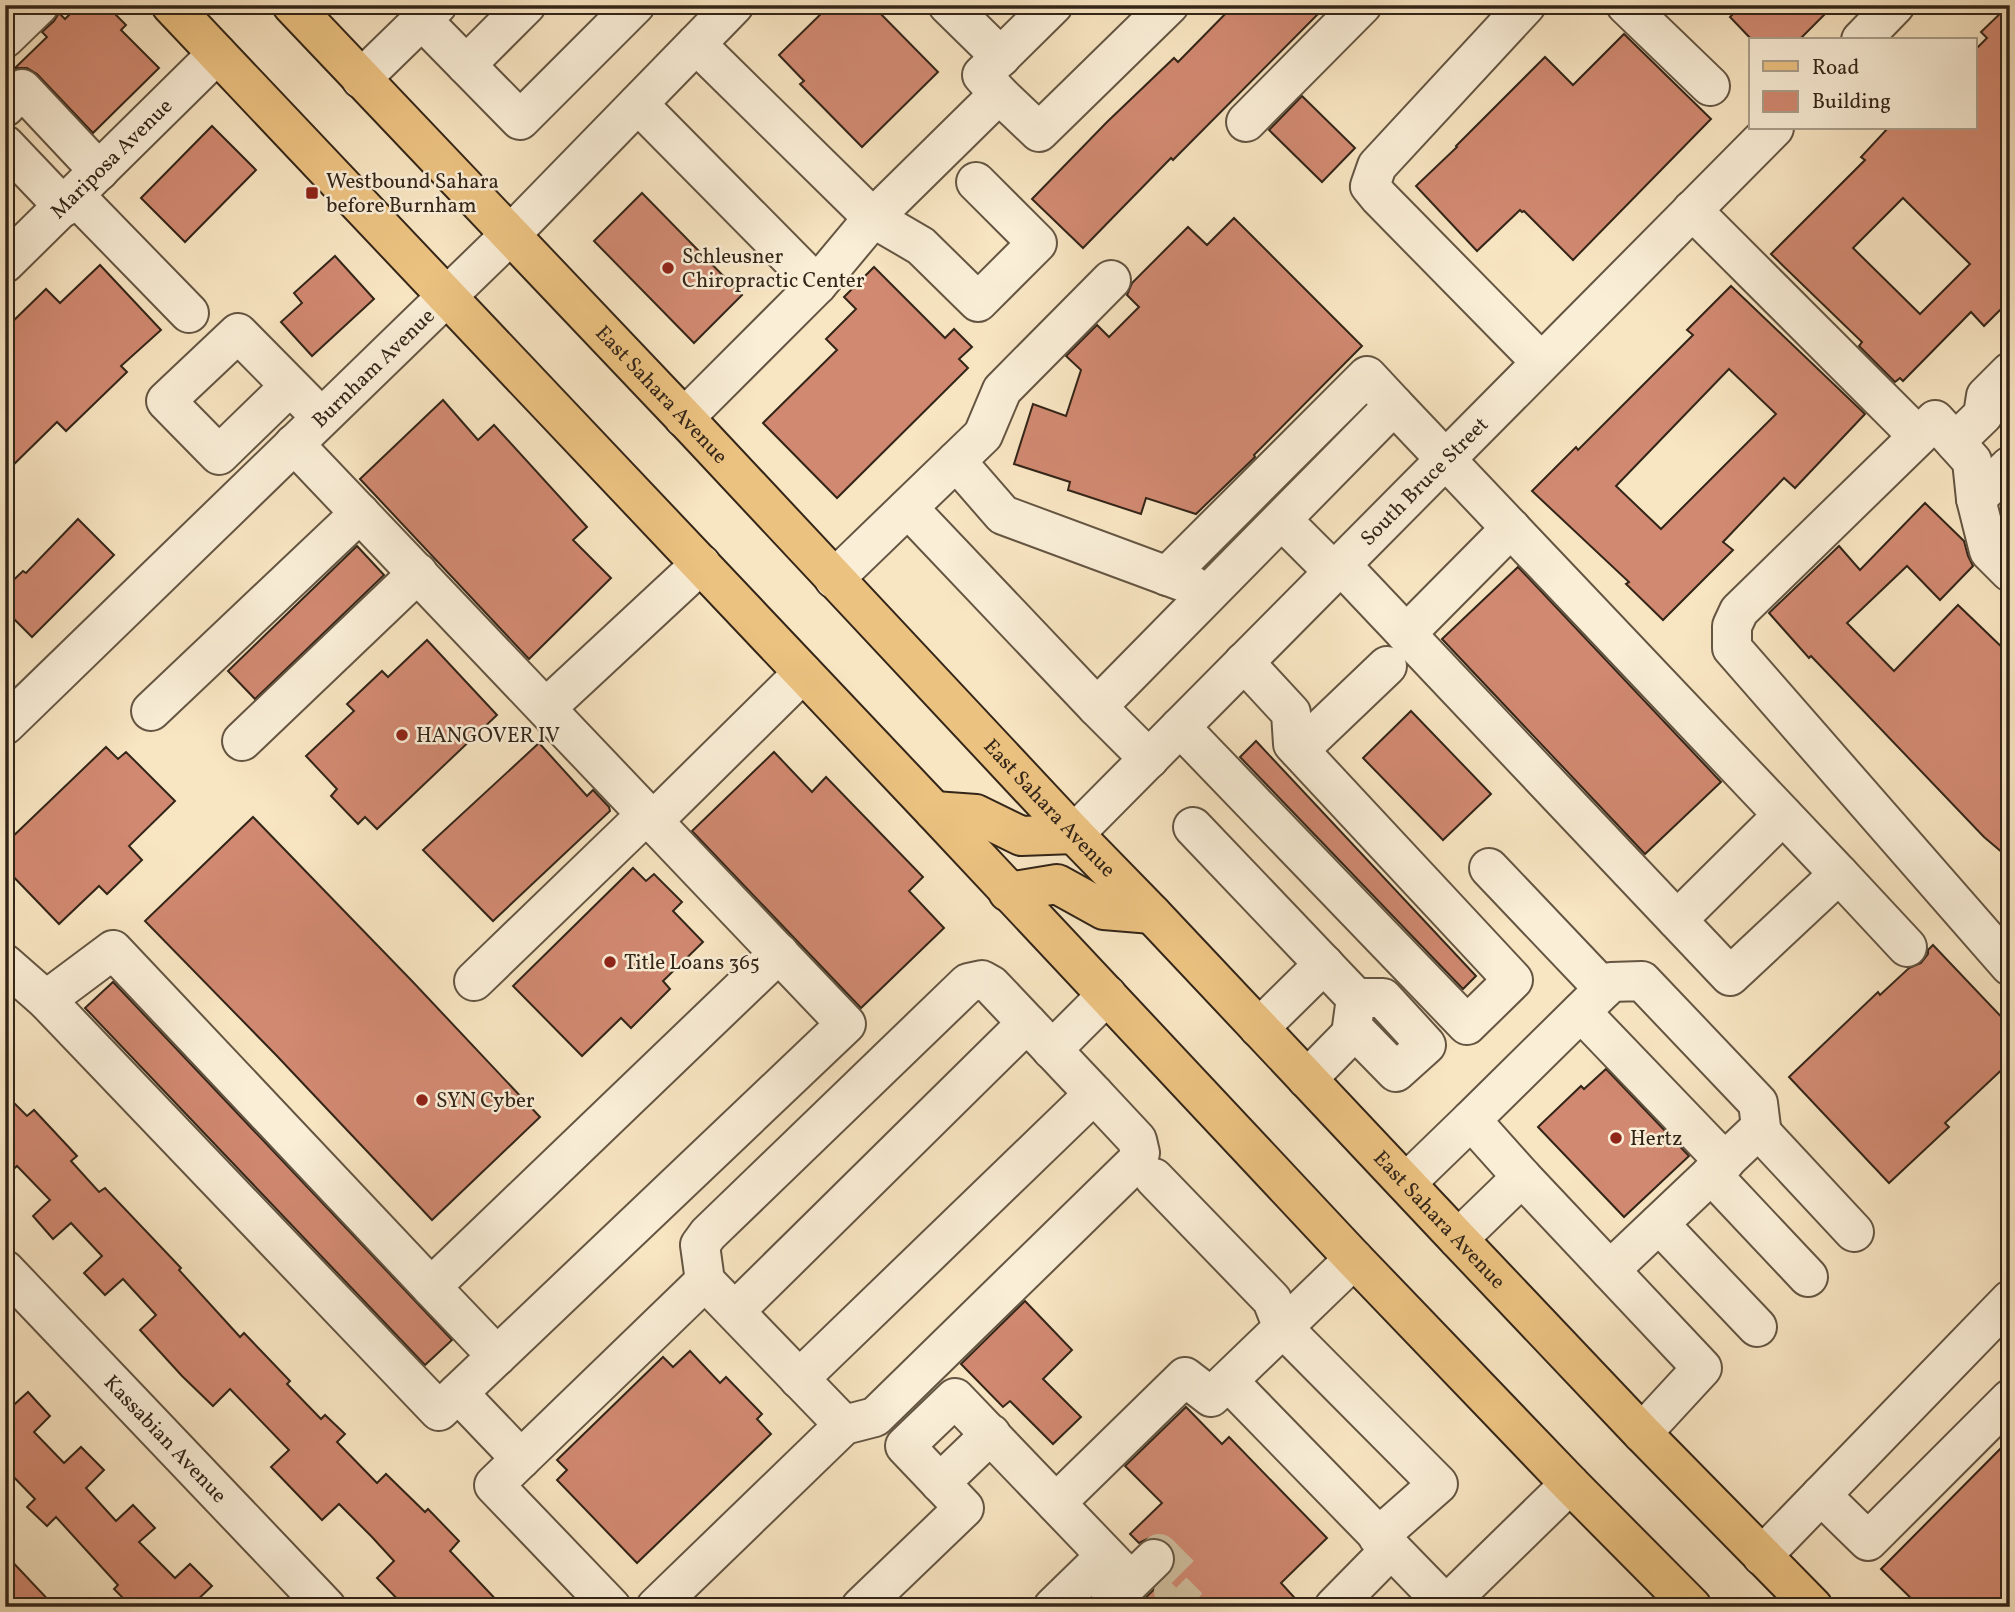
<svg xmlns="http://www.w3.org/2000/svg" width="2015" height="1612" viewBox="0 0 2015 1612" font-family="Vollkorn,serif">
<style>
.building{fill:#d18971;stroke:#332518;stroke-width:2;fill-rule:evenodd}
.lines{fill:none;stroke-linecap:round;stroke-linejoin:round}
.minor-tunnel{stroke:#d1bfa0;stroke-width:38;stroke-dasharray:38 19;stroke-linecap:butt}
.minor-casing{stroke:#645542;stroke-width:42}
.major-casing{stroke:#332518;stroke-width:42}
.minor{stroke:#faeed7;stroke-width:38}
.major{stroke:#ecc281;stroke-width:38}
.poi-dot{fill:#8f2418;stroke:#faeed7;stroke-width:2.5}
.labels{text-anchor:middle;stroke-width:5;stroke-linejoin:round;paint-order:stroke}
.street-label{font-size:21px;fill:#332518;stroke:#faeed7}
.poi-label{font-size:21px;fill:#332518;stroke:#faeed7;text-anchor:start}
</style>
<rect width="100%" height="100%" fill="#f8e5c2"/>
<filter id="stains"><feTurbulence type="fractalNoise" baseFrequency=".00286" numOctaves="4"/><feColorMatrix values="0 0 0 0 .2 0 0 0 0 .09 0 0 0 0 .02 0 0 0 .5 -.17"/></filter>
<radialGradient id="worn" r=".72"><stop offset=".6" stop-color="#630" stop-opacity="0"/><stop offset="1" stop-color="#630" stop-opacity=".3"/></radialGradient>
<!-- building -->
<g class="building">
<path d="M79,5H106L126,25L121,30L159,68L93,133L37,74L27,68H15L47,37L42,32L54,21L59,13L65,19Z"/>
<path d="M830,5H872L938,72L862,147L800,84L804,81L779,55Z"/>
<path d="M1234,5H1327L1173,160L1171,158L1083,248L1032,199L1107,122L1174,58L1178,62Z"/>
<path d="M1742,5H1834L1799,40H1752L1730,17Z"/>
<path d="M2009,5L2010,300L1984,326L1971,312L1903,381L1900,378L1895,382L1859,346L1862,342L1771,254L1865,160L1861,157L1888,128H1975V50L1987,38L1981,32ZM1903,198L1970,264L1920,314L1853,248Z"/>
<path d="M1624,34L1711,119L1573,260L1524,211L1522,212L1520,210L1477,251L1416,186L1457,147L1456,146L1545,57L1573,85Z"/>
<path d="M1302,96L1355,148L1322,182L1269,130Z"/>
<path d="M212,126L256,170L185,242L141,198Z"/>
<path d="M642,193L742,295L694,343L594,241Z"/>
<path d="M1234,218L1362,346L1254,455L1255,457L1196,514L1146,498L1141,514L1068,490L1070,482L1014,464L1033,404L1066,416L1081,370L1066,356L1097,325L1109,337L1139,307L1127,295L1132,283L1188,227L1207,245Z"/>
<path d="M335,256L374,299L312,356L281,322L302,303L294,293Z"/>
<path d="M100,265L161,330L121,366L127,372L66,431L57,422L5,473V329L46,289L60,303Z"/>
<path d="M874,267L945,338L954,329L972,347L959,359L968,368L837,498L763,423L837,350L826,339L856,309L844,297Z"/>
<path d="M1731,286L1865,414L1795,488L1784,478L1723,542L1733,550L1663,620L1626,584L1629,582L1532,491L1576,447L1578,450L1693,335L1687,330ZM1729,369L1776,414L1661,529L1616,486Z"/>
<path d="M443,400L478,440L494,425L587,527L573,540L611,578L529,659L360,479Z"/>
<path d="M1925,503L1964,541L1968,556L1973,566L1940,600L1907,566L1847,623L1894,671L1958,605L2010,655V859L1984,837L1811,656L1809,658L1769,613L1839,546L1860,570Z"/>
<path d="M78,519L114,555L32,637L5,610V588L23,571L26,573Z"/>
<path d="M357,546L384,575L255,699L228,671Z"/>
<path d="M1518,567L1721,782L1645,854L1442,639Z"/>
<path d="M427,640L497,715L377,829L365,817L358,824L331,796L337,789L306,756L354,711L347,704L382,671L388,677Z"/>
<path d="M1411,711L1491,794L1443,840L1363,758Z"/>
<path d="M1256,741L1476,976L1463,989L1240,757Z"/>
<path d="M539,743L587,796L593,790L609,807L610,811L493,921L423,850Z"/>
<path d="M106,747L118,759L126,752L175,801L129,846L142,860L107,894L99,886L59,924L5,868V844Z"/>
<path d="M774,752L812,792L826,777L923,877L909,891L944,928L861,1008L692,831Z"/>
<path d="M253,817L412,981L540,1117L432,1220L277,1056L145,921Z"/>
<path d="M633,868L646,881L654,874L682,902L673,911L703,942L663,981L670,989L631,1028L621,1018L582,1056L513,986Z"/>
<path d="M1933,945L2010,1026V1062L1945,1123L1949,1127L1889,1183L1789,1077L1878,992L1880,995L1909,968L1921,963L1928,954V950Z"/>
<path d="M113,982L452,1340L425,1365L85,1008Z"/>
<path d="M1606,1069L1689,1156L1624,1217L1538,1127L1581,1086L1584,1089Z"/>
<path d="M5,1094L27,1116L34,1110L77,1156L71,1161L99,1192L105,1188L181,1268L179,1270L240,1337L244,1333L290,1381L287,1384L321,1419L325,1415L345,1434L337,1442L377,1483L386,1474L425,1512L428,1509L459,1541L450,1551L503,1607H405L377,1578L394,1561L372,1537L339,1504L322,1520L271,1467L289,1450L230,1389L213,1406L182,1376L140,1330L156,1315L123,1279L105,1295L84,1273L102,1256L71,1223L53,1239L33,1216L50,1200L17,1166L5,1177Z"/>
<path d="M1025,1301L1072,1350L1043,1379L1081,1417L1053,1444L1010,1401L1003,1407L961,1364Z"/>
<path d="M690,1351L720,1383L726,1377L762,1414L757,1419L771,1434L637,1563L557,1480L567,1470L557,1460L663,1357L673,1367Z"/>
<path d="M28,1392L50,1416L34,1432L64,1463L81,1447L104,1470L86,1488L116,1521L133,1505L155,1528L139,1542L175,1578L190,1564L212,1586L190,1607H132L114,1589L118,1585L56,1517L47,1526L27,1507L35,1499L5,1468V1413Z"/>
<path d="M1186,1407L1222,1444L1229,1437L1327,1538L1281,1583L1303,1607H1136L1170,1574L1175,1564V1554L1170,1544L1161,1538H1149L1139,1543L1130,1534L1162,1503L1125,1466Z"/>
<path d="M2010,1439V1607H1920L1881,1569Z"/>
<path d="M5,1554L55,1607H5Z"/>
</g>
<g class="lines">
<!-- minor-tunnel -->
<path class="minor-tunnel" d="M1154,1559L1159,1553L1185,1579L1173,1591L1189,1607"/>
<defs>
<g id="minor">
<path d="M948,5L1001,57"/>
<path d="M1526,5L1377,166L1370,186L1379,197L1541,362"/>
<path d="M1626,5L1710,86"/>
<path d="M422,20L520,120L635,5"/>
<path d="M5,38L39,5"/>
<path d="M1861,40L1895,5"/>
<path d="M696,44L873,218L921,246L978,302L1037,243L976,182"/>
<path d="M466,65L526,5"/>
<path d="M361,79L437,5"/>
<path d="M999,94L982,75L1053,5"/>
<path d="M638,104L817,285"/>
<path d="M5,107L22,89L99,171"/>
<path d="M1246,122L1362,5"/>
<path d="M5,145L64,207"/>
<path d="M75,196L189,313"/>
<path d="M1692,210L1918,436"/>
<path id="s1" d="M5,263L217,54"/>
<path d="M290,386L219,455L166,401L238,333L321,417"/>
<path d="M684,418L817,285L873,218L999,94L1039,132L1169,5"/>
<path d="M1955,442L1983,415L1986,396L2010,372"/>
<path d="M294,444L846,1024L458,1393L521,1459"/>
<path d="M956,461L1003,515L1192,585"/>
<path d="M1976,499L2010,466"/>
<path d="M908,508L1097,707"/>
<path d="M1282,520L1334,572"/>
<path d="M1341,565L1730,976L1839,874L1394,405"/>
<path d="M2010,572L1989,551L1976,499L1972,461L1935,420L1739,611L1732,626V648L2010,966"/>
<path d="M834,579L983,435L1002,390L1111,280"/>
<path d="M1406,634L1511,528"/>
<path d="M546,708L701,564"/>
<path d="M151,711L360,513"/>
<path id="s2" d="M5,725L510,235L734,5"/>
<path d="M1180,727L1467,1025L1513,980L1293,744L1291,713L1244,662"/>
<path d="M242,741L418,573"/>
<path d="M1299,750L1387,666"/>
<path d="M1149,759L1097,707L1394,405L1367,376L1167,576"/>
<path d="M653,821L803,673"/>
<path d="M1193,827L1356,998L1352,1027L1396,1072L1426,1045L1383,998H1356"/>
<path id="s3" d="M1074,834L1774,128"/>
<path d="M1489,868L1604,989"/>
<path d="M1839,874L1907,947"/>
<path d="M1677,920L1783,815"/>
<path d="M5,964L46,1000L439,1411L458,1393"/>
<path d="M474,981L647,814"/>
<path d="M46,1000L113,950L431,1287"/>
<path d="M1581,1012L1725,1162"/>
<path d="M1259,1028L1324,964"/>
<path d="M1052,1050L1107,995"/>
<path d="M1307,1079L1355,1030"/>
<path d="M1471,1120L1611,982L1642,981L1758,1103L1761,1127L1610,1270"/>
<path d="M1759,1130L1854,1232"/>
<path d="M1711,1174L1808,1277"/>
<path d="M1154,1178L1272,1300L1283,1328L1438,1484L1378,1537"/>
<path d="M1406,1183L1471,1120L1522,1177"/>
<path d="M1659,1224L1757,1327"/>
<path d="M1458,1239L1522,1177L1702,1368L1642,1433"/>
<path id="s4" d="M5,1270L326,1607"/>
<path d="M735,1311L1027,1023L1094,1094L799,1379"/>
<path d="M497,1356L431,1287L779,953"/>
<path d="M1228,1381L1446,1605"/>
<path d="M844,1425L705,1281L700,1245L708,1234L968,983L982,980L991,985L1027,1023"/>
<path d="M940,1483L991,1434"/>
<path d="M1821,1495L1868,1541L2010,1399"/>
<path d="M1056,1503L1185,1377L1211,1397L1354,1259"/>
<path d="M1762,1556L2010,1300"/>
<path d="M1116,1596L1154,1559"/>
<path d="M611,1607L494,1485L705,1281"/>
<path d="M656,1607L844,1425L875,1417L1136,1162L1140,1153L1137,1140L1094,1094"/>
<path d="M861,1607L964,1508L905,1446L955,1398L1119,1569L1105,1583L1092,1569L1053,1607"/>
<path d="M1334,1607L1390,1550"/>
<path d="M1444,1607L1570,1484"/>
</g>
<g id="major">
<path d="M171,5L934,811L1354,1259L1570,1484L1692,1607"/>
<path id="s5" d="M292,5L695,429L1074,834L1152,914L1458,1239L1642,1433L1813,1607"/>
<path d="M934,811L976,814L1021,836L1074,834"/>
<path d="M1008,892L1057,884L1104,910L1152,914"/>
</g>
</defs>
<!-- minor casing -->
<use href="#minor" class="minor-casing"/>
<!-- major casing -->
<use href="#major" class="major-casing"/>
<!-- minor -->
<use href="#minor" class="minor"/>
<!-- major -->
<use href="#major" class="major"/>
</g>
<!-- markers -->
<g class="poi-dot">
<rect x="305" y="186" width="14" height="14" rx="3.5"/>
<circle cx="668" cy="268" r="7"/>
<circle cx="402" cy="735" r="7"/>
<circle cx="610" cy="962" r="7"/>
<circle cx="422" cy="1100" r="7"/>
<circle cx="1616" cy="1138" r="7"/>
</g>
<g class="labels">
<!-- street labels -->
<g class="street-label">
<text dy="7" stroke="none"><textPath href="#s1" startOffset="149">Mariposa Avenue</textPath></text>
<text dy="7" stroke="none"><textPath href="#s2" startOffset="513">Burnham Avenue</textPath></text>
<text dy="7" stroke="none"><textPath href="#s5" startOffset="537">East Sahara Avenue</textPath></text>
<text dy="7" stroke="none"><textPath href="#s3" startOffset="497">South Bruce Street</textPath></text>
<text dy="7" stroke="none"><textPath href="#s5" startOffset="1104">East Sahara Avenue</textPath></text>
<text dy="7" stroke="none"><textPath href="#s5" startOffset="1671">East Sahara Avenue</textPath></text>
<text dy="7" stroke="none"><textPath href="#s4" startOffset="233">Kassabian Avenue</textPath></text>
</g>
<!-- poi labels -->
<g class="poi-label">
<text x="326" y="188">Westbound Sahara<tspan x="326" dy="24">before Burnham</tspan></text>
<text x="682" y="263">Schleusner<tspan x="682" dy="24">Chiropractic Center</tspan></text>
<text x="416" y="742">HANGOVER IV</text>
<text x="624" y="969">Title Loans 365</text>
<text x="436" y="1107">SYN Cyber</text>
<text x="1630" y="1145">Hertz</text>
</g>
</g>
<!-- margin -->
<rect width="2015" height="1612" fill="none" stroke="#f8e5c2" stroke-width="28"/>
<rect x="7" y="7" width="2001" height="1598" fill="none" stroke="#332518" stroke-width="3.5"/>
<rect x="14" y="14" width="1987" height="1584" fill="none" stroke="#332518" stroke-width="2"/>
<!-- legend -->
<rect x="1749" y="38" width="228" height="91" fill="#faeed7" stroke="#aa9e8b" stroke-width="2"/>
<rect x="1763" y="61" width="35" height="10" fill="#ecc281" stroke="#aa9e8b" stroke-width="2"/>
<text x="1812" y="74" font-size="21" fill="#332518">Road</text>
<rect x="1763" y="91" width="35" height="21" fill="#d18971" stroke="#aa9e8b" stroke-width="2"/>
<text x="1812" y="108" font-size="21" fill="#332518">Building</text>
<rect width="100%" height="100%" filter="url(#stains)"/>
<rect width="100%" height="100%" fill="url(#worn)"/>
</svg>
